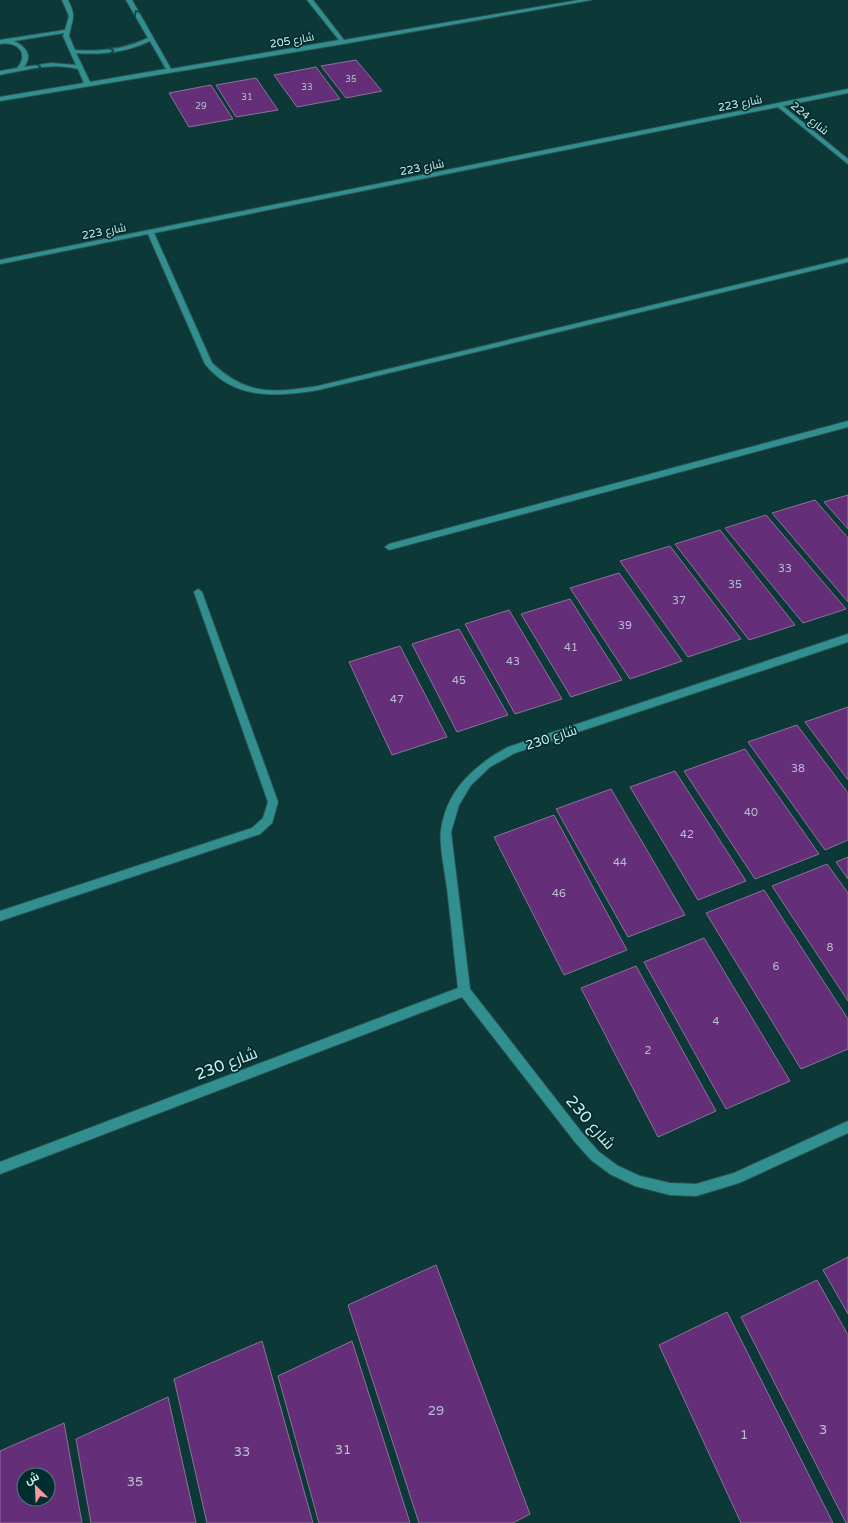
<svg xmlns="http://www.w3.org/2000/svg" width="848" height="1523" viewBox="0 0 848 1523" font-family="'Varela Round',Cairo,sans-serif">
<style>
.building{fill:#642e78;stroke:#8b7395;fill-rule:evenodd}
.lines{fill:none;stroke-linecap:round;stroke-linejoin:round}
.minor-casing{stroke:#2c5555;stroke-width:2}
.minor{fill:#328f90;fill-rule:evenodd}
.oneway{stroke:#0c4646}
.labels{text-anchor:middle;stroke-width:3.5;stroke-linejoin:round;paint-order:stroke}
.far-number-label{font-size:9px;fill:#b7bfd0}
.far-street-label{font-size:11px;fill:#d3efee;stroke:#002e2e}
.number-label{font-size:11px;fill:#b7bfd0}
.street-label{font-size:13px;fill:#d3efee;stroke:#002e2e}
.near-number-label{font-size:13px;fill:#b7bfd0}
.near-street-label{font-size:16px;fill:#d3efee;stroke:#002e2e}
</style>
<rect width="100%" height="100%" fill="#0c3838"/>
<!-- building -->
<g class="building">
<path d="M356,60L382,91L346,98L321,66Z"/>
<path d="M316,67L340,99L297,107L274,75Z"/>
<path d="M256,78L278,110L236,117L216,85Z"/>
<path d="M211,85L233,119L189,127L169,93Z"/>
<path d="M848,495V529L824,502Z"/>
<path d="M815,500L848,538V602L772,513Z"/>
<path d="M766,515L846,609L803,623L725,528Z"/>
<path d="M720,530L795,625L749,640L675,544Z"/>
<path d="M670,546L741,639L688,657L620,561Z"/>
<path d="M619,573L682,661L630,679L570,588Z"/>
<path d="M570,599L622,680L571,697L521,614Z"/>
<path d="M509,610L562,699L515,714L465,624Z"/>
<path d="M459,629L508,715L457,732L412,644Z"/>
<path d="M400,646L447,737L392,755L349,662Z"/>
<path d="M848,707V780L805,722Z"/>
<path d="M797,725L848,793V840L825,850L748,742Z"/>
<path d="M745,749L819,854L755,879L684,771Z"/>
<path d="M675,771L746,881L698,900L630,787Z"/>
<path d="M611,789L685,915L628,937L556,809Z"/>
<path d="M554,815L627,950L564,975L494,837Z"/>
<path d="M848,857V879L836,862Z"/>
<path d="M827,864L848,893V1001L772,886Z"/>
<path d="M764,890L848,1019V1049L801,1069L706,913Z"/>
<path d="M704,938L790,1081L726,1109L644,962Z"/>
<path d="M636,966L716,1111L658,1137L581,988Z"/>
<path d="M848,1257V1314L823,1270Z"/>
<path d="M436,1265L530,1514L513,1523H419L348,1305Z"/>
<path d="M817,1280L848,1335V1523H846L741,1317Z"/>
<path d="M727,1312L833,1523H741L659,1345Z"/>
<path d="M262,1341L313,1523H207L174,1379Z"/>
<path d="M352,1341L410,1523H319L278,1376Z"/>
<path d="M168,1397L196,1523H91L76,1439Z"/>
<path d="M64,1423L82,1523H0V1451ZM24,1475H48V1499H24Z"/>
</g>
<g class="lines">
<defs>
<g id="minor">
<path d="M62,0H68C77,18 72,18 69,36L75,50C101,52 125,49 148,38L126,0H132L171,69L339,40L307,0H313L344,40L579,0H591L343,44L0,101V97L84,83L78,69C52,62 26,70 0,75V71L17,68C30,53 17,41 0,44V40L65,30L69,16ZM64,33L63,36L76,65L51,63L24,67C33,55 26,47 14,41ZM150,41L166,69L90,82L76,53C102,55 127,52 150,41Z"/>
<path d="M848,89V93L783,106L848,159V164L778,107L154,233L212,363C247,396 273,393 318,386L848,258V262L318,390C277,397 234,400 205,364L148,234L0,264V260Z"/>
<path d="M848,421V427L389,550L385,547L389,544Z"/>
<path d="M198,589L202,592L278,802L272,823L260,834L0,921V911L252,828L263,818L268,802L194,592Z"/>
<path d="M848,634V642L515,753L490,767L471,785L459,805L451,832L470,989L583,1134L599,1152L618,1166L640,1176L670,1183L696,1184L734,1173L848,1121V1133L739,1183L696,1196L670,1195L635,1186L610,1174L591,1160L575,1142L462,997L0,1174V1162L458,988C454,955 451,921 447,888C445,873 439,844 441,831C446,790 475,765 508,747Z"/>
</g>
</defs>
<!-- minor casing -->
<use href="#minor" class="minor-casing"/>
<!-- minor -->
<use href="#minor" class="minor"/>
</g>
<!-- one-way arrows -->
<defs><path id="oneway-chevron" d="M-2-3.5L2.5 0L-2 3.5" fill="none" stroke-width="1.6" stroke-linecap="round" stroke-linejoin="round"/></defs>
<g class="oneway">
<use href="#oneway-chevron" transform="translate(137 13) rotate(-120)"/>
<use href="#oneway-chevron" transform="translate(111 51) rotate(-8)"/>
<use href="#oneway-chevron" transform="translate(38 67) rotate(-9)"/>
</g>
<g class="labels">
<!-- far-number labels -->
<g class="far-number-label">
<text x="351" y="82">35</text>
<text x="307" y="90">33</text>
<text x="247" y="100">31</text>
<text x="201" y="109">29</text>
</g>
<!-- far-street labels -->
<g class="far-street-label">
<text transform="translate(292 40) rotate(-10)" y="4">شارع 205</text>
<text transform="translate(740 103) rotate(-11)" y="4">شارع 223</text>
<text transform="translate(810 118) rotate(39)" y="4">شارع 224</text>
<text transform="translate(422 167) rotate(-11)" y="4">شارع 223</text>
<text transform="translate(104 231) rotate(-11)" y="4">شارع 223</text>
</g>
<!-- number labels -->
<g class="number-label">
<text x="785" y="572">33</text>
<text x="735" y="588">35</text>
<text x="679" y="604">37</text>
<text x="625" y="629">39</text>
<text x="571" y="651">41</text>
<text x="513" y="665">43</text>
<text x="459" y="684">45</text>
<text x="397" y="703">47</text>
<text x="798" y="772">38</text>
<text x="751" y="816">40</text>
<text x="687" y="838">42</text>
<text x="620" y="866">44</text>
<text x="559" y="897">46</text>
<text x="830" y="951">8</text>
<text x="776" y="970">6</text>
<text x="716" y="1025">4</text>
<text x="648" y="1054">2</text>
</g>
<!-- street labels -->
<g class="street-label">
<text transform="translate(551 737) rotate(-18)" y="5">شارع 230</text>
</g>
<!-- near-number labels -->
<g class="near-number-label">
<text x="436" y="1415">29</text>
<text x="823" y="1434">3</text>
<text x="744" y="1439">1</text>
<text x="343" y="1454">31</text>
<text x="242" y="1456">33</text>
<text x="135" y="1486">35</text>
</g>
<!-- near-street labels -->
<g class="near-street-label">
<text transform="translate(226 1063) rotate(-21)" y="6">شارع 230</text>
<text transform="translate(591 1122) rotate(49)" y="6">شارع 230</text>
</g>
</g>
<!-- north arrow -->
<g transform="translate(36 1487) rotate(336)"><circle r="19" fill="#002e2e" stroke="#547b7b"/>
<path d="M0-3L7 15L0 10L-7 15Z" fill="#f49aa0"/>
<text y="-6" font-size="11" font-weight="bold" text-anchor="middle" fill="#d3efee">ش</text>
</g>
</svg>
